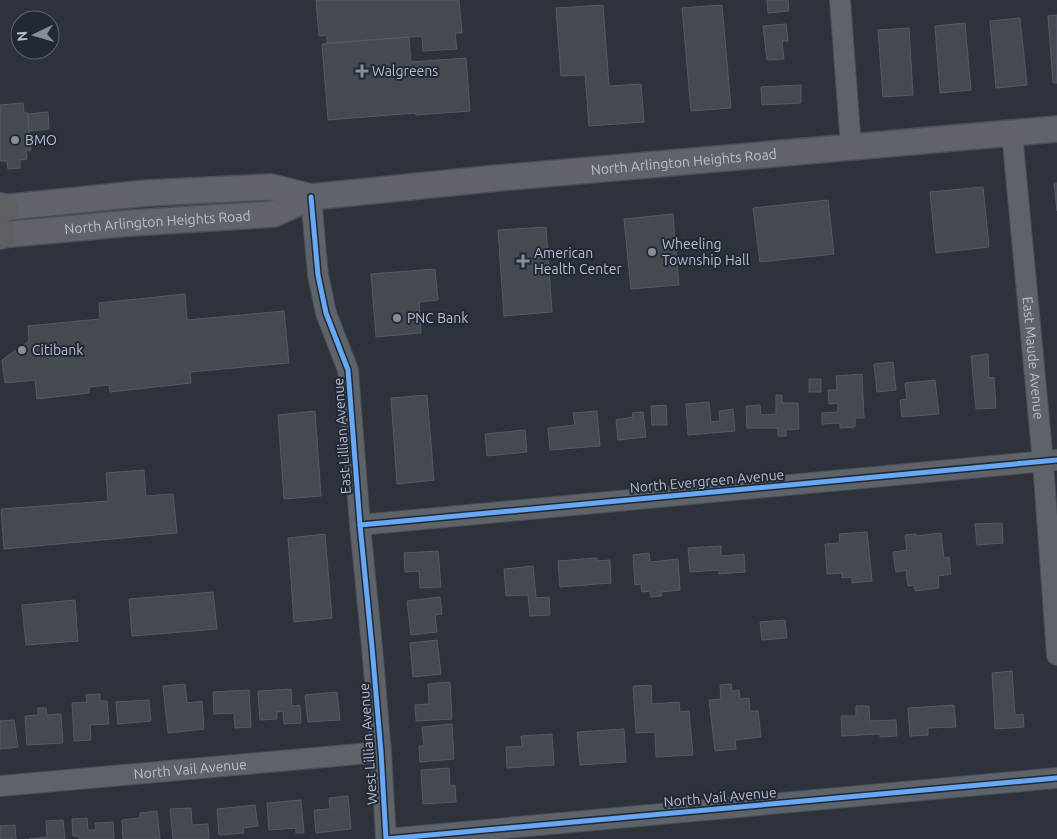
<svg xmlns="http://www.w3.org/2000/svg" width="1057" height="839" viewBox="0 0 1057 839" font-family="Ubuntu,sans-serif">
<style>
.building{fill:#454950;stroke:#565a63}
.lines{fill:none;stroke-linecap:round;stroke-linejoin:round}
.minor-casing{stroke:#4a4d54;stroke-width:22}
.major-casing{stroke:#4c4f58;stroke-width:28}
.highway-casing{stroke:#4b4f57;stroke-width:30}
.minor{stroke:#5e6269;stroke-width:20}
.major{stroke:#60646a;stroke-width:25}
.highway{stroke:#5d6062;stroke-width:28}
.cycleway-casing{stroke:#212836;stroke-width:8}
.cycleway{stroke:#66a8f1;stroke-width:5}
.poi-dot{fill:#888e99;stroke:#212836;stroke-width:2}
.labels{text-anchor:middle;stroke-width:4;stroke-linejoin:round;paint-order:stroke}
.poi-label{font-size:14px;fill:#b9bfcb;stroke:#212836;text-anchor:start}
.street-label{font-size:14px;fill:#b9bfcb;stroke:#212836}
</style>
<rect width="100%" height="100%" fill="#2e323b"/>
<!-- building -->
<g class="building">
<path d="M316,0H459L462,33H455L457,49L423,51L422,36L327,43V35L319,36Z"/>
<path d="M767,0H788L789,11L768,13Z"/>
<path d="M603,5L609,86L641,84L644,122L589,126L585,75L561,76L556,8Z"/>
<path d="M722,5L731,108L691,111L682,8Z"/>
<path d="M1057,15V83H1053L1048,16Z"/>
<path d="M1020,18L1027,85L996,88L990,21Z"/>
<path d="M965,23L971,90L940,93L935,26Z"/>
<path d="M786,24L788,41H782L784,59L767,60L763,26Z"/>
<path d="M909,28L913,95L883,97L878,30Z"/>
<path d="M409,37L411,62L466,58L470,111L416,115L415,113L328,120L322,44Z"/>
<path d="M801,85V103L762,105L761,87Z"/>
<path d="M23,103L24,113H28L31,150L26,151L27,159L20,160V168L8,169L7,161H0V105Z"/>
<path d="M48,112L49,129L29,131L28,114Z"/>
<path d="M1054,183H1057V211Z"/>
<path d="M983,187L989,247L936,253L930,192Z"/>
<path d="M828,200L834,254L760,262L753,208Z"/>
<path d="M673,214L679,285L631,289L624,219Z"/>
<path d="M546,227L552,312L504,316L498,230Z"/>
<path d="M435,269L438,300L419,302L421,333L376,337L371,274Z"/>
<path d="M185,294L187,320L284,311L289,363L190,372L191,383L110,392L109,385L89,387V393L37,399L35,380L5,383L2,360L29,341L28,326L100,319L99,303Z"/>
<path d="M988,354L989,378L994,377L996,408L976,409L971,356Z"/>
<path d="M893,362L896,390L877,392L874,364Z"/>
<path d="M862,374L864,418H855V427L840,428V423L822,424V413L838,412V403L829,404L828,390H837L836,376Z"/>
<rect x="809" y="379" width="12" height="13"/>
<path d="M935,380L939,414L902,417L900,400L907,399L905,383Z"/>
<path d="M427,395L434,480L397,484L391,398Z"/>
<path d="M776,395H782V403H798L799,429L786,430V436H778V428H747L746,406L760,405L761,415L776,414Z"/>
<path d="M709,402L711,422L720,421L719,411L733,409L735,431L688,435L686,404Z"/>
<path d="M666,405L667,425H652L651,406Z"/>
<path d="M315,411L321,496L284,499L278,415Z"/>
<path d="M597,411L600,446L550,450L548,428L575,425L573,413Z"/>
<path d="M643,412L646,437L618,440L616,420L633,417L632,413Z"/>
<path d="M525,430L527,452L487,456L485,434Z"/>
<path d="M144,470L146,496L173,494L177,533L4,549L1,509L108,501L106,473Z"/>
<path d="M1002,523L1003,543L977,545L975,524Z"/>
<path d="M867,532L872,581L852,583V577L842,578V573L827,574L825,544L840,543L839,534Z"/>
<path d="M941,533L944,558L949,557L951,574L938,576L939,588L915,591L914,585L908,586L906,570L896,572L893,552L907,550L905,535L916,534V536Z"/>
<path d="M325,534L332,618L294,622L288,538Z"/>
<path d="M721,546V556L744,554L745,572L719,574V570L690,572L688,548Z"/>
<path d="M438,551L441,587L420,588L419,571L405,572L404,553Z"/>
<path d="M649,553L650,562L678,559L680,590L661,592L662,596L651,597L650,591L642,592L641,584L635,585L633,555Z"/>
<path d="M597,558V561L610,560L611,583L560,587L558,561Z"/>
<path d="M533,566L536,598L549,597L550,615L530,616L528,595L506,596L504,569Z"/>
<path d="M213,592L217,629L132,636L129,599Z"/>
<path d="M440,597L442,614L435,615L437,632L411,635L407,601Z"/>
<path d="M75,600L78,641L26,645L22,605Z"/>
<path d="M785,620L787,638L762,640L760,622Z"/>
<path d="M437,640L441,674L413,677L410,643Z"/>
<path d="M1012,671L1015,715L1023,714L1024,727L995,729L992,673Z"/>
<path d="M450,682L452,719L416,721L415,705L429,704L428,684Z"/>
<path d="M185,684L187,703L202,701L204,729L168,733L163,686Z"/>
<path d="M731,684L732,691L739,690L740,699L749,698L750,711H758L761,737L735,740L736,749L715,751L709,700L721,699L720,685Z"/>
<path d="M651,685L652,704L679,702L680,712L689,711L693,755L656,757L655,732L636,733L633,686Z"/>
<path d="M291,689L292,706L300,705L301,723L284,724L283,711L277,712V719L260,720L258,691Z"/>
<path d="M249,690L251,727L235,728L234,713L214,714L213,692Z"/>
<path d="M337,692L340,720L308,722L305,695Z"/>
<path d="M100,694V701H107L109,724L90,725L91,740L74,741L72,703L87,702L86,695Z"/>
<path d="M149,700L151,721L118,724L116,702Z"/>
<path d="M954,705L956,727L928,728V735L910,736L908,708Z"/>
<path d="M856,706H869L870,721L896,720L897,736L880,737V734L842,736L841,716H856Z"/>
<path d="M38,708H46L47,715L61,714L63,743L27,745L25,716L38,715Z"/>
<path d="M14,720L18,747L0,749V721Z"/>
<path d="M452,724L454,759L420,762L419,746H424L422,727Z"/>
<path d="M624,729L626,762L580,765L577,732Z"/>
<path d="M552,734L554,765L507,768L506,747L522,746L521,736Z"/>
<path d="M449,768L450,786L455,785L456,802L423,804L421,770Z"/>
<path d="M348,796L351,829L316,833L314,810L330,809L329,798Z"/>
<path d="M301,800L304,833H296V828L269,830L267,803Z"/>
<path d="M255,805L258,826L243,828L244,833L219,835L217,809Z"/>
<path d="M191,808L192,825L208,824L209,839H173L170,809Z"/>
<path d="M157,811L160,839H123L122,820L140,818V813Z"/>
<path d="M87,818L88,830H96L95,823L113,822L114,839H79V836H73L72,819Z"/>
<path d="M63,820L65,839H29L47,837L46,821Z"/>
<path d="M15,825L16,839H0V826Z"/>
</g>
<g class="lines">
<defs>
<g id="minor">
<path d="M840,0L851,147"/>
<path id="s1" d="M1012,133L1043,462L1057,655"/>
<path d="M311,197L318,275L326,313L348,370L360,525L372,647L381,752L386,839L1057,778"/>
<path d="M360,525L1057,460"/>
<path id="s2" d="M0,786L381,752"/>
</g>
<g id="major">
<path d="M0,208L148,193L271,187L311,197"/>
<path id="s3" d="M0,235L131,223L274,214L311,197L488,179L1057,129"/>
</g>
<g id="highway">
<path d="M0,207L4,208"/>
<path d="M0,235L1,234"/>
</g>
</defs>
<!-- minor casing -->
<use href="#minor" class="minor-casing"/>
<!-- major casing -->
<use href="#major" class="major-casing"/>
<!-- highway casing -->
<use href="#highway" class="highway-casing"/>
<!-- minor -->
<use href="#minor" class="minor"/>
<!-- major -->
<use href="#major" class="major"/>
<!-- highway -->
<use href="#highway" class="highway"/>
<defs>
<g id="cycleway">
<path d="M311,197L318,275L326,313L348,370L360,525L372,647L381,752L386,839L1057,778"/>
<path d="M360,525L1057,460"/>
</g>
</defs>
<!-- cycleway casing -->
<use href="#cycleway" class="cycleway-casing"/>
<!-- cycleway -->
<use href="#cycleway" class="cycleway"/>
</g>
<!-- markers -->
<g class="poi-dot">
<path d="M359.5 63.5h5v5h5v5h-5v5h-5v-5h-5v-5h5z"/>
<circle cx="15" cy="140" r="5"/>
<circle cx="652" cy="252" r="5"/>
<path d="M520.5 253.5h5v5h5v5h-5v5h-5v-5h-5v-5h5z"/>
<circle cx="397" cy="318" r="5"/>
<circle cx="22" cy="350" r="5"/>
</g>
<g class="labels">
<!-- poi labels -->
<g class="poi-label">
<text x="372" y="76">Walgreens</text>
<text x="25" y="145">BMO</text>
<text x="662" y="249">Wheeling<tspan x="662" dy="16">Township Hall</tspan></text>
<text x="534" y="258">American<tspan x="534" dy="16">Health Center</tspan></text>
<text x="407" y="323">PNC Bank</text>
<text x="32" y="355">Citibank</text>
</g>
<!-- street labels -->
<g class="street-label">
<text dy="5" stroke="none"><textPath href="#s3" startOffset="690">North Arlington Heights Road</textPath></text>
<text dy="5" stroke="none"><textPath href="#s3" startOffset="158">North Arlington Heights Road</textPath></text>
<text dy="5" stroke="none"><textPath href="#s1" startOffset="226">East Maude Avenue</textPath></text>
<text transform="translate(342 436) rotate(-94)" y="5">East Lillian Avenue</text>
<text transform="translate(707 481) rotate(-5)" y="5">North Evergreen Avenue</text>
<text transform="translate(368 744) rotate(-94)" y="5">West Lillian Avenue</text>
<text dy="5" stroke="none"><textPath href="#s2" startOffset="191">North Vail Avenue</textPath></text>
<text transform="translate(720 797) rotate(-5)" y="5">North Vail Avenue</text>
</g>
</g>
<!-- north arrow -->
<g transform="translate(35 35) rotate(265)"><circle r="24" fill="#212836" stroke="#5e6472"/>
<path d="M0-4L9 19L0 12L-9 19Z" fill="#888e99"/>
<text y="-8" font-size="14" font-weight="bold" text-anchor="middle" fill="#b9bfcb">N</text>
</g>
</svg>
